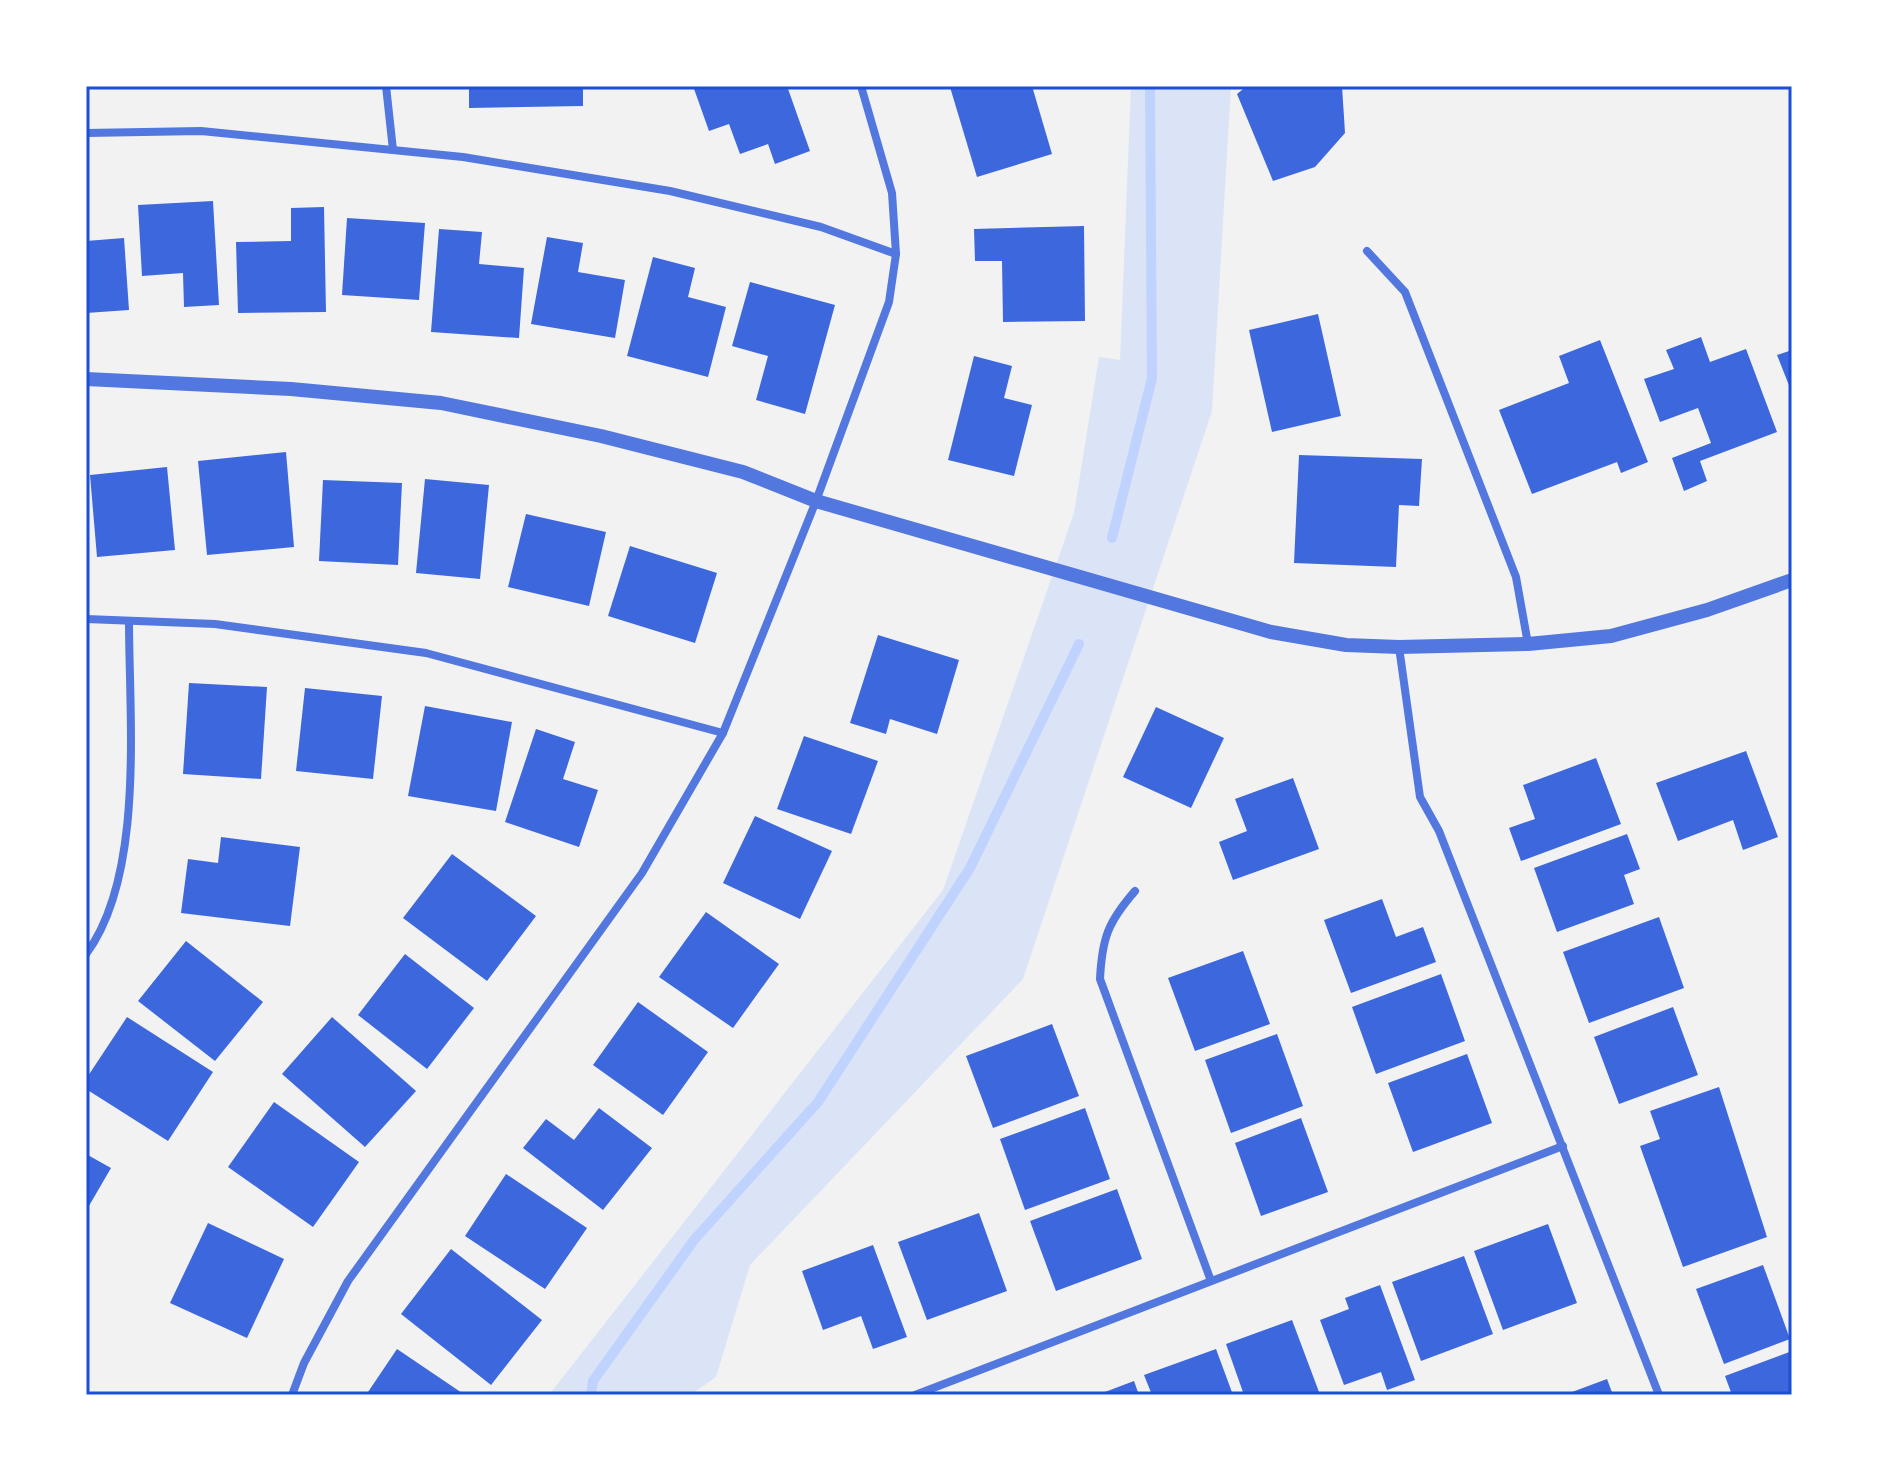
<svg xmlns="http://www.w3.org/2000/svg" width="1878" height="1481" viewBox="0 0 1878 1481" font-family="Barlow,sans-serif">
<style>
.green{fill:#dbe4f7}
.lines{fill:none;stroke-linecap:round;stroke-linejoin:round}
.stream{stroke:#bfd3fe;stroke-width:10}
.building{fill:#3d67dc}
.minor{stroke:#5277de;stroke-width:8}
.tertiary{stroke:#5277de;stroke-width:14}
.neatline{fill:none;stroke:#1d4ed8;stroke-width:3}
</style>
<rect width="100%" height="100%" fill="#f2f2f2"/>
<!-- green -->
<path class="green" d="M1131,86H1231L1212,411L1023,979L750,1265L716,1377L690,1395H549L943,890L1074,513L1099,357L1120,360Z"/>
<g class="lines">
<!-- stream -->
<g class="stream">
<path d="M1112,538L1152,378L1150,86"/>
<path d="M591,1395L593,1381L694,1240L818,1102L970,868L1079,644"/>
</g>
</g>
<!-- building -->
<g class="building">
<path d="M469,86H583V106L469,108Z"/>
<path d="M693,86H787L810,151L775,164L768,144L740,154L729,124L709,131Z"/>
<path d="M953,86H1032L1052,154L977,177L950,87Z"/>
<path d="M1247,86H1342L1345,133L1315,167L1273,181L1237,94Z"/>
<path d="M213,201L219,305L184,307L183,273L142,276L138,205Z"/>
<path d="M324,207L326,312L238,313L236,242L291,241V208Z"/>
<path d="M347,218L425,223L419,300L342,295Z"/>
<path d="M1084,226L1085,321L1003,322L1002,261H975L974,229Z"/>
<path d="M439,229L482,232L479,264L524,268L519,338L431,332Z"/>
<path d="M547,237L583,243L578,272L625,280L615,338L531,324Z"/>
<path d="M124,238L129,310L86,313V241Z"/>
<path d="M653,257L695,268L688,297L726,307L708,377L627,356Z"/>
<path d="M750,282L835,305L805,414L756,400L768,356L732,346Z"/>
<path d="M1318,314L1341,416L1272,432L1249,330Z"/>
<path d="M1701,337L1710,362L1746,349L1777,432L1700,461L1707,481L1684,491L1672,458L1711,443L1698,408L1660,422L1644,379L1674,369L1666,350Z"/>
<path d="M1600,340L1648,462L1621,473L1617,462L1532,494L1499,410L1569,383L1559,356Z"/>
<path d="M1792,350V393L1777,355Z"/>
<path d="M974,356L1012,366L1004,398L1032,405L1014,476L948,460Z"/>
<path d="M286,452L294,547L207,555L198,461Z"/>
<path d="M1299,455L1422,459L1419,506L1399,505L1396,567L1294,563Z"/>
<path d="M167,467L175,550L97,557L90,475Z"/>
<path d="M425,479L489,485L480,579L416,573Z"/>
<path d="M323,480L402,483L398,565L319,561Z"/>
<path d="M526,514L606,532L589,606L508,587Z"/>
<path d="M630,546L717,573L695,643L608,616Z"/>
<path d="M878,635L959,660L937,734L890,719L886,734L850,723Z"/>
<path d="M189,683L267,687L261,779L183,774Z"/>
<path d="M305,688L382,696L373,779L296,771Z"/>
<path d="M425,706L512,722L496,811L408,796Z"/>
<path d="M1156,707L1224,738L1191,808L1123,777Z"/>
<path d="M536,729L575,742L563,779L598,790L579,847L505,822Z"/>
<path d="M804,736L878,761L851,834L777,809Z"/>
<path d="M1746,751L1778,837L1743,850L1733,820L1678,841L1656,783Z"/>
<path d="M1596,758L1621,824L1521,861L1509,828L1535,819L1523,785Z"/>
<path d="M1293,778L1319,849L1233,880L1219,842L1247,831L1235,799Z"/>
<path d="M755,816L832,851L800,919L723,883Z"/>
<path d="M1627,834L1640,869L1624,875L1634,904L1557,932L1534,868Z"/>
<path d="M221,837L300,847L290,926L181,913L188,859L218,863Z"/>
<path d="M452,854L536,916L487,981L403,918Z"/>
<path d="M1382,899L1396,937L1423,927L1436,962L1351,993L1324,920Z"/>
<path d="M706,912L779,964L733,1028L659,977Z"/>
<path d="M1659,917L1684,988L1589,1023L1563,952Z"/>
<path d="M186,941L263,1002L215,1061L138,1001Z"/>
<path d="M1243,951L1270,1024L1195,1051L1168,978Z"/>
<path d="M405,954L474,1008L427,1069L358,1015Z"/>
<path d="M1441,974L1465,1041L1376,1074L1352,1007Z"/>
<path d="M638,1002L708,1052L663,1115L593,1065Z"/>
<path d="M1673,1007L1698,1075L1619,1104L1594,1037Z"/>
<path d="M127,1017L213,1072L168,1141L86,1089V1079Z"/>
<path d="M332,1017L416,1091L365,1147L282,1074Z"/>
<path d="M1052,1024L1079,1096L993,1128L966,1056Z"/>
<path d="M1277,1034L1303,1106L1231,1133L1205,1060Z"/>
<path d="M1467,1054L1492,1123L1413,1152L1388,1083Z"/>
<path d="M1719,1087L1767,1237L1683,1267L1640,1146L1660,1139L1650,1111Z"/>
<path d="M274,1102L359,1162L313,1227L228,1167Z"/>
<path d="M599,1108L652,1148L603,1210L523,1148L546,1119L574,1140Z"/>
<path d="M1085,1108L1110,1179L1025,1210L1000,1139Z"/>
<path d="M1301,1118L1328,1192L1261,1216L1235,1143Z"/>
<path d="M86,1154L111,1168L86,1211Z"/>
<path d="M506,1174L587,1228L545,1289L465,1236Z"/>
<path d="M1117,1189L1142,1259L1056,1291L1030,1221Z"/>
<path d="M979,1213L1007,1291L927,1320L898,1242Z"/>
<path d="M208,1223L284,1259L247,1338L170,1303Z"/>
<path d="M1548,1224L1577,1303L1503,1330L1474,1251Z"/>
<path d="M873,1245L907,1337L873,1349L861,1316L823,1330L802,1271Z"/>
<path d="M451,1249L542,1320L491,1385L401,1314Z"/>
<path d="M1464,1256L1493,1334L1421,1361L1392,1282Z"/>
<path d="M1763,1265L1790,1339L1724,1364L1696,1289Z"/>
<path d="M1380,1285L1415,1380L1387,1390L1381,1372L1344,1385L1320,1320L1349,1309L1345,1298Z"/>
<path d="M1292,1320L1319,1392L1244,1395L1226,1344Z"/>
<path d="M397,1349L465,1395H366Z"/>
<path d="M1216,1349L1233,1395H1152L1144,1375Z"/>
<path d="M1792,1351V1395H1732L1725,1376Z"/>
<path d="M1607,1379L1613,1395H1564Z"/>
<path d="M1134,1381L1139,1395H1097Z"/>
</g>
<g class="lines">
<!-- minor -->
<g class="minor">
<path d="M386,86L393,150"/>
<path d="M86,133L201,131L463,157L670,191L821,227L896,254"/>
<path d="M1367,251L1405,292L1516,577L1528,644"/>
<path d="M86,619L215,624L426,653L723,733"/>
<path d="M1399,647L1420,797L1439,831L1659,1395"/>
<path d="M1135,891C1108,922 1102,938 1100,979L1211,1281"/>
<path d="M86,954C145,875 129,717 129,621"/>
<path d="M292,1395L304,1363L348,1281L642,873L723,733L816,501L889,302L896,254L892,193L861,86"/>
<path d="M915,1395L1563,1146"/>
</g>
<!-- tertiary -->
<path class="tertiary" d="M86,379L291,389L441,403L601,436L743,472L816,501L1271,632L1346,645L1399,647L1528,644L1611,636L1707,610L1792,580"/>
</g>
<!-- border -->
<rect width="1878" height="1481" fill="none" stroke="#ffffff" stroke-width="176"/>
<rect x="88" y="88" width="1702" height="1305" class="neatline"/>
</svg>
